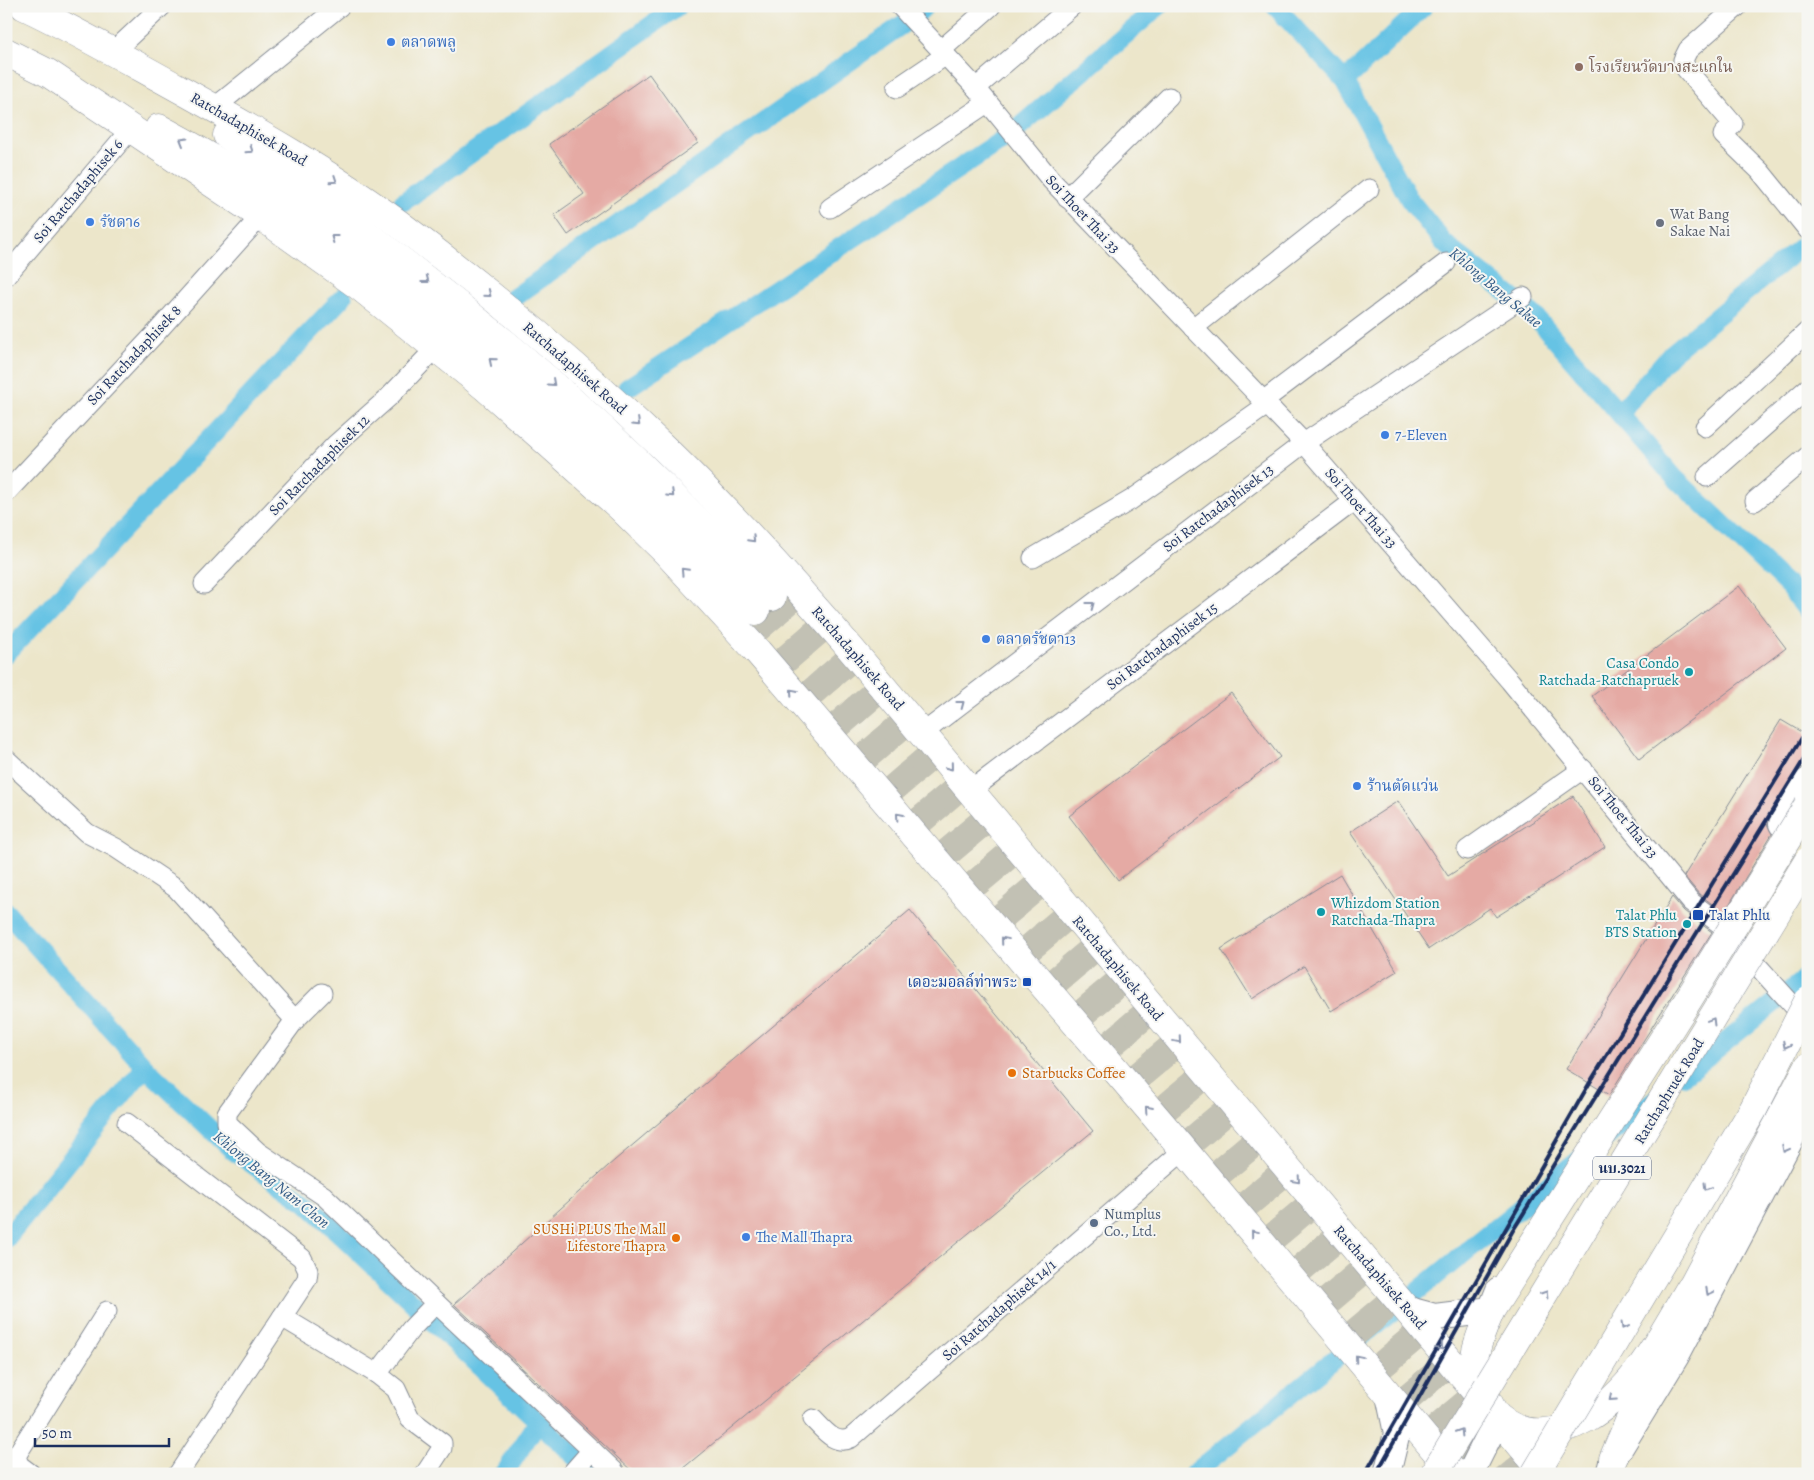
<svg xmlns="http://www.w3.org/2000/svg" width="1814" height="1480" viewBox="0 0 1814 1480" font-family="Alegreya,'Noto Serif Thai',serif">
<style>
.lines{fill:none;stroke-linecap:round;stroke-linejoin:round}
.canal{stroke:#66c3e4;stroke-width:19}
.building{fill:#e5aaa4}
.primary-tunnel{stroke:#c2c1b4;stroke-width:28;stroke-dasharray:28 14;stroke-linecap:butt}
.minor-casing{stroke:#848a94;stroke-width:21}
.secondary-casing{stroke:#848a94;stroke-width:28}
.primary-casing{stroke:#848a94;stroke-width:29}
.minor{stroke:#fff;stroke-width:19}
.secondary{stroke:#fff;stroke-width:26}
.primary{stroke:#fff;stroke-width:28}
.rail{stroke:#1b2f5e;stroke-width:4}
.primary-bridge-casing{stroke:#848a94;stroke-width:29;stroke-linecap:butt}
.primary-bridge{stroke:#fff;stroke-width:28}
.oneway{stroke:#8d97ae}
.shop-dot{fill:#3f7fe0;stroke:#f6f6f2;stroke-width:2}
.education-dot{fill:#8d6e63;stroke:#f6f6f2;stroke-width:2}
.worship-dot{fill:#6b7280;stroke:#f6f6f2;stroke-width:2}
.culture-dot{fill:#0f9aa8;stroke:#f6f6f2;stroke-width:2}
.transit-dot{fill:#1a4fb4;stroke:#f6f6f2;stroke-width:2}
.food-dot{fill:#e8710a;stroke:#f6f6f2;stroke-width:2}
.service-dot{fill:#5c6f8a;stroke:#f6f6f2;stroke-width:2}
.labels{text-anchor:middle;stroke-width:4;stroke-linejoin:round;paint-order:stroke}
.shield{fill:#f6f6f2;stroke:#5d6b8a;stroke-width:1}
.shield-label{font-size:14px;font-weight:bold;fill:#1b2f5e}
.shop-label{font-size:15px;fill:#366cbe;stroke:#f6f6f2;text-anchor:start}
.education-label{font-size:15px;fill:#785e54;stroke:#f6f6f2;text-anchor:start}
.street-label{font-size:15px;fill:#1b2f5e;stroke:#f6f6f2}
.worship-label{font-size:15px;fill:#5b616d;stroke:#f6f6f2;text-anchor:start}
.culture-label{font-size:15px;fill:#0d838f;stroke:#f6f6f2;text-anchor:end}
.transit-label{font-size:15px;fill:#164399;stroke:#f6f6f2;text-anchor:start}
.food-label{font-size:15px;fill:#c56008;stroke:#f6f6f2;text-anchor:start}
.service-label{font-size:15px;fill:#4e5e75;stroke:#f6f6f2;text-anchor:start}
.water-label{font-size:16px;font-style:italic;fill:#325b86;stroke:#f6f6f2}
</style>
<rect width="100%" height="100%" fill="#f6f6f2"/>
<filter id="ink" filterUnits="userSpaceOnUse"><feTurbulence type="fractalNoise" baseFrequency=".02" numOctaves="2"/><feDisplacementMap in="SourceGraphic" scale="10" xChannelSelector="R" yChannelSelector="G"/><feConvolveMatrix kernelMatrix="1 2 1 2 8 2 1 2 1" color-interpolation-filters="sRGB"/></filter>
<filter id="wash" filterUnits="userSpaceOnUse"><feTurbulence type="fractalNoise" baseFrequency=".0096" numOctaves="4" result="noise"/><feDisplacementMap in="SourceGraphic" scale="20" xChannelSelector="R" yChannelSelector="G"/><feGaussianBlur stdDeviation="1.12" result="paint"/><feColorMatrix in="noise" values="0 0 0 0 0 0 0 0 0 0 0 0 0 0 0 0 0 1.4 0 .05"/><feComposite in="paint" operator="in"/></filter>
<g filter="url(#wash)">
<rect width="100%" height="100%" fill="#ece6ca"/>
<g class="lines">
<!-- canal -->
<g class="canal">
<path d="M1275,6L1345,81L1409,199L1444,243L1533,314L1674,477L1789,587L1808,612"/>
<path d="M1345,81L1424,6"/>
<path d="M403,202L678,6"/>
<path d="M509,301L916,15L925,6"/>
<path d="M627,388L1011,134L1159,6"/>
<path d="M1619,413L1671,354L1808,241"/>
<path d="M6,654L343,297"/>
<path d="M6,912L145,1067L232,1150L307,1203L594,1474"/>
<path d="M1683,1076L1808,976"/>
<path d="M1607,1137L1658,1097"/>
<path d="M6,1239L145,1067"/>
<path d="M504,1474L538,1422"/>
<path d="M1193,1474L1580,1159"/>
</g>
</g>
<g id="blocks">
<!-- building -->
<g class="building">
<path d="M649,74L698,143L568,235L554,215L584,194L549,144Z"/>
<path d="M1739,586L1786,648L1639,759L1592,696Z"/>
<path d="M1231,693L1280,757L1118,880L1069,816Z"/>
<path d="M1781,720L1808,736V766L1800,768L1795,773L1769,816L1767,824L1772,834L1724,913L1699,894L1684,876Z"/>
<path d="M1573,796L1605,847L1496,917L1490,908L1429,949L1350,832L1398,801L1448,876Z"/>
<path d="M1340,874L1397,971L1331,1011L1304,966L1252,999L1221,949Z"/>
<path d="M1672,897L1684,911L1712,932L1609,1095L1566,1069Z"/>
<path d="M910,910L1093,1131L676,1474H635L454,1304L608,1166Z"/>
</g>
</g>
</g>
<g filter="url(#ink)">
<use href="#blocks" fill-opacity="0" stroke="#848a94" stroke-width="1"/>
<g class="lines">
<!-- primary-tunnel -->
<g class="primary-tunnel">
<path d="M772,597L915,762L1516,1474"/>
<path d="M756,611L899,776L1488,1474"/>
</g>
<defs>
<g id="minor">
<path d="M900,6L976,88L1052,181L1304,443L1510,681L1691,902L1720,924L1808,1022"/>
<path d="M1738,6L1688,50L1683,60L1686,69L1733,124L1723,135L1760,171L1808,230"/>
<path d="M941,50L991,6"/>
<path d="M113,52L162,6"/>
<path d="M897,88L946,55"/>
<path d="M976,88L1072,6"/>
<path d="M214,108L340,6"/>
<path d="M1067,198L1169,97"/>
<path d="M830,208L987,103"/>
<path d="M6,276L130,130"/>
<path d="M1193,328L1369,189"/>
<path d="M1263,401L1446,263"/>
<path d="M1705,427L1808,331"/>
<path d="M1707,477L1808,388"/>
<path d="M6,493L155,334L261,216"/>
<path d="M1755,501L1808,456"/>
<path d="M1033,558L1131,500L1267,405"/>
<path d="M204,584L336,444L389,397L437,347"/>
<path d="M923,733L1304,443L1523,297"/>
<path d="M6,759L87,833L116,848L176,888L295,1020L227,1113V1123L258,1152L324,1196L436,1303L411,1329L377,1374"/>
<path d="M970,791L1354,501"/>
<path d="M1467,850L1583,769"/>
<path d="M295,1020L322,993"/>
<path d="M127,1123L302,1258L308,1271L307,1279L282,1317L377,1374L396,1389L410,1419L442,1443V1448L425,1474"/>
<path d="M436,1303L614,1471"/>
<path d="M813,1419C824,1430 835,1446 851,1438L1184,1150"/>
<path d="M31,1474L19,1465L16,1456L107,1311"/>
<path d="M178,1474L282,1317"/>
<path d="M571,1474L592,1450"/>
</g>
<g id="secondary">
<path d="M1782,824L1808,781"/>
<path d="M1409,1310L1435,1317L1491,1310L1499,1290"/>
<path d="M1387,1474L1397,1433L1389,1395"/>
<path d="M1470,1474L1498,1418"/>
<path d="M1609,1474L1613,1459L1676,1356L1808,1106"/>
</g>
<g id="primary">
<path d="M24,6C77,31 127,60 178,88C254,130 330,173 399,224C493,294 582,369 666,450C731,513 791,580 850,648L1545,1474"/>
<path d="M6,52L48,73L261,216L359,286L485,387L620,507L667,553L758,652L1184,1150L1455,1474"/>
<path d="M159,128C245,174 324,229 401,288C529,387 643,496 756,611"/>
<path d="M227,135C338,210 445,291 546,378C626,447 699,521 772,597"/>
<path d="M1685,1005L1491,1310C1485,1324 1477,1341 1475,1356C1473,1372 1479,1387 1487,1399C1490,1405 1494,1414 1499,1418C1526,1440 1559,1434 1587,1418C1636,1390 1662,1334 1690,1288"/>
<path d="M1682,1305L1808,1067"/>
<path d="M1613,1459L1652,1368"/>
</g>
</defs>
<!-- minor casing -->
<use href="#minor" class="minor-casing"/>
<!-- secondary casing -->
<use href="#secondary" class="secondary-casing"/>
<!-- primary casing -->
<use href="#primary" class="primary-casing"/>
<!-- minor -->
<use href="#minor" class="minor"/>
<!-- secondary -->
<use href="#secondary" class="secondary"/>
<!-- primary -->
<use href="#primary" class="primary"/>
<!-- rail -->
<g class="rail">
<path d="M1365,1474L1589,1084L1808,728"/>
<path d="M1376,1474L1512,1232L1808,753"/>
</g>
<defs>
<g id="primary-bridge">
<path d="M1685,1005L1808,805"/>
<path d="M1434,1474L1808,861"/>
<path d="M1535,1474L1753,1110L1808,1001"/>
</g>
</defs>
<!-- primary-bridge casing -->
<use href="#primary-bridge" class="primary-bridge-casing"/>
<!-- primary-bridge -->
<use href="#primary-bridge" class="primary-bridge"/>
</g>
<!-- one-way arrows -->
<defs><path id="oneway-chevron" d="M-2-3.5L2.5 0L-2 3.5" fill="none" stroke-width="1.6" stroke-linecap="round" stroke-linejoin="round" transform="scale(1.25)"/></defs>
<g class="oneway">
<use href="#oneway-chevron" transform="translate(183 141) rotate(-150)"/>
<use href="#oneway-chevron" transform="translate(250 150) rotate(34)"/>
<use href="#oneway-chevron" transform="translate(334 180) rotate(34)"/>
<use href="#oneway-chevron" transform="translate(334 238) rotate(-143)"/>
<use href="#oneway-chevron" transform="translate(426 280) rotate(38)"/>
<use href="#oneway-chevron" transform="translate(488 294) rotate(39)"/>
<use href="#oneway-chevron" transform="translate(492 361) rotate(-140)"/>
<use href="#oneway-chevron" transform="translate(552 383) rotate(42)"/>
<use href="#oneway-chevron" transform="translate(637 423) rotate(43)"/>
<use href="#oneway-chevron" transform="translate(671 494) rotate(44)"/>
<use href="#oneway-chevron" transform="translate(752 539) rotate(46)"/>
<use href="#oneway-chevron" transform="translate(684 571) rotate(-133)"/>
<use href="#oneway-chevron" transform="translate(1091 605) rotate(-37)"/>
<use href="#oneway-chevron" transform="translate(793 692) rotate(-131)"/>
<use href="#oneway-chevron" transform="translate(961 704) rotate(-37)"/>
<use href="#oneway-chevron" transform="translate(950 767) rotate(51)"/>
<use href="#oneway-chevron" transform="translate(899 816) rotate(-131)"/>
<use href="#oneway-chevron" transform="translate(1004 940) rotate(-130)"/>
<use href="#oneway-chevron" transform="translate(1712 1021) rotate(-59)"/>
<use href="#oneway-chevron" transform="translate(1178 1040) rotate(50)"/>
<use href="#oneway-chevron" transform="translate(1786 1045) rotate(117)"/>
<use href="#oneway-chevron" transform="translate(1148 1109) rotate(-131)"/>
<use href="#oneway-chevron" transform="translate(1785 1149) rotate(118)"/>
<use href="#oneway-chevron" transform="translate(1297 1180) rotate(49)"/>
<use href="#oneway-chevron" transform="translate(1707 1187) rotate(121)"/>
<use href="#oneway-chevron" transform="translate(1254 1233) rotate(-130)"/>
<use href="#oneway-chevron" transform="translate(1709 1292) rotate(118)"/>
<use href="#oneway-chevron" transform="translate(1545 1294) rotate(-58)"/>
<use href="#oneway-chevron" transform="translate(1624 1326) rotate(121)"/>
<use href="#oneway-chevron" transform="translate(1440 1347) rotate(50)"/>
<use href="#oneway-chevron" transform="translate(1358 1358) rotate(-130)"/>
<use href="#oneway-chevron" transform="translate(1612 1398) rotate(138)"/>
<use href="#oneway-chevron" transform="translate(1460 1432) rotate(-58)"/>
</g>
</g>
<!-- markers -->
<g class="shop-dot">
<circle cx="391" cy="42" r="5"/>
<circle cx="90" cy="222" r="5"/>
<circle cx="1385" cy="435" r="5"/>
<circle cx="986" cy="639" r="5"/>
<circle cx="1357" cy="786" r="5"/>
<circle cx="746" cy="1237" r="5"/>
</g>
<circle class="education-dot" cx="1579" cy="67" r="5"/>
<circle class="worship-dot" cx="1660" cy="223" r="5"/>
<g class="culture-dot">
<circle cx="1689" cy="672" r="5"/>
<circle cx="1321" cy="912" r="5"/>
<circle cx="1687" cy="924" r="5"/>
</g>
<g class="transit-dot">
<rect x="1692" y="909" width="12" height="12" rx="2.5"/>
<rect x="1022" y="977" width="10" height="10" rx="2.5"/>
</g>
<g class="food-dot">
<circle cx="1012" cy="1073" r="5"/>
<circle cx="676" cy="1238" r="5"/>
</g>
<circle class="service-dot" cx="1094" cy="1223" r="5"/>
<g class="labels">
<!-- shield labels -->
<rect class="shield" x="1593" y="1156.5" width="58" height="23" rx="4"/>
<g class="shield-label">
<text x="1622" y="1173">นบ.3021</text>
</g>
<!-- shop labels -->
<g class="shop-label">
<text x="401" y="47">ตลาดพลู</text>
<text x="100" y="227">รัชดา6</text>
<text x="1395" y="440">7-Eleven</text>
<text x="996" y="644">ตลาดรัชดา13</text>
<text x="1367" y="791">ร้านตัดแว่น</text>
<text x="756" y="1242">The Mall Thapra</text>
</g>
<!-- education labels -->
<g class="education-label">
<text x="1589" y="72">โรงเรียนวัดบางสะแกใน</text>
</g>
<!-- street labels -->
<g class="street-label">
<text transform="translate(249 129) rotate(30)" y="5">Ratchadaphisek Road</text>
<text transform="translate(78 191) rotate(-50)" y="5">Soi Ratchadaphisek 6</text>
<text transform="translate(1083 214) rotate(47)" y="5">Soi Thoet Thai 33</text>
<text transform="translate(134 355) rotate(-47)" y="5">Soi Ratchadaphisek 8</text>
<text transform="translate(575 368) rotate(41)" y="5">Ratchadaphisek Road</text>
<text transform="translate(319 465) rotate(-45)" y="5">Soi Ratchadaphisek 12</text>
<text transform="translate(1218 508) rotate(-37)" y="5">Soi Ratchadaphisek 13</text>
<text transform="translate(1361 508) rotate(49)" y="5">Soi Thoet Thai 33</text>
<text transform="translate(1162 646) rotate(-37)" y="5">Soi Ratchadaphisek 15</text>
<text transform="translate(858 658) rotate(49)" y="5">Ratchadaphisek Road</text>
<text transform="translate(1623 817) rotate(51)" y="5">Soi Thoet Thai 33</text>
<text transform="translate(1118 968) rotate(50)" y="5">Ratchadaphisek Road</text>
<text transform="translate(1669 1091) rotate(-59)" y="5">Ratchaphruek Road</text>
<text transform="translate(1380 1277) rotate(49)" y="5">Ratchadaphisek Road</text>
<text transform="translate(999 1310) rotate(-41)" y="5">Soi Ratchadaphisek 14/1</text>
</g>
<!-- worship labels -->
<g class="worship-label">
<text x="1670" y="219">Wat Bang<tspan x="1670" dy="17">Sakae Nai</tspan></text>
</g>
<!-- culture labels -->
<g class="culture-label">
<text x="1679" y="668">Casa Condo<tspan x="1679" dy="17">Ratchada-Ratchapruek</tspan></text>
<text x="1331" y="908" text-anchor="start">Whizdom Station<tspan x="1331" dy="17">Ratchada-Thapra</tspan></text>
<text x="1677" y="920">Talat Phlu<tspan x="1677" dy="17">BTS Station</tspan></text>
</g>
<!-- transit labels -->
<g class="transit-label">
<text x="1709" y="920">Talat Phlu</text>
<text x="1017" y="987" text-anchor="end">เดอะมอลล์ท่าพระ</text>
</g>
<!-- food labels -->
<g class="food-label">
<text x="1022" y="1078">Starbucks Coffee</text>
<text x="666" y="1234" text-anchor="end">SUSHi PLUS The Mall<tspan x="666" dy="17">Lifestore Thapra</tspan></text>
</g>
<!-- service labels -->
<g class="service-label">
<text x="1104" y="1219">Numplus<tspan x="1104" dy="17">Co., Ltd.</tspan></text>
</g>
<!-- water labels -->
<g class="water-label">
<text transform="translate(1496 287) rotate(40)" y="6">Khlong Bang Sakae</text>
<text transform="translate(272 1179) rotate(39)" y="6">Khlong Bang Nam Chon</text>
</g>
</g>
<!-- margin -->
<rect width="1814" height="1480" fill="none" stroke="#f6f6f2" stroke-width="25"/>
<!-- scale -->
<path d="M35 1438v8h134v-8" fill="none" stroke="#1b2f5e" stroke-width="2.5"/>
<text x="42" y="1438" font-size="15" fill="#1b2f5e" stroke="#f6f6f2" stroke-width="4" paint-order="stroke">50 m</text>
</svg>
